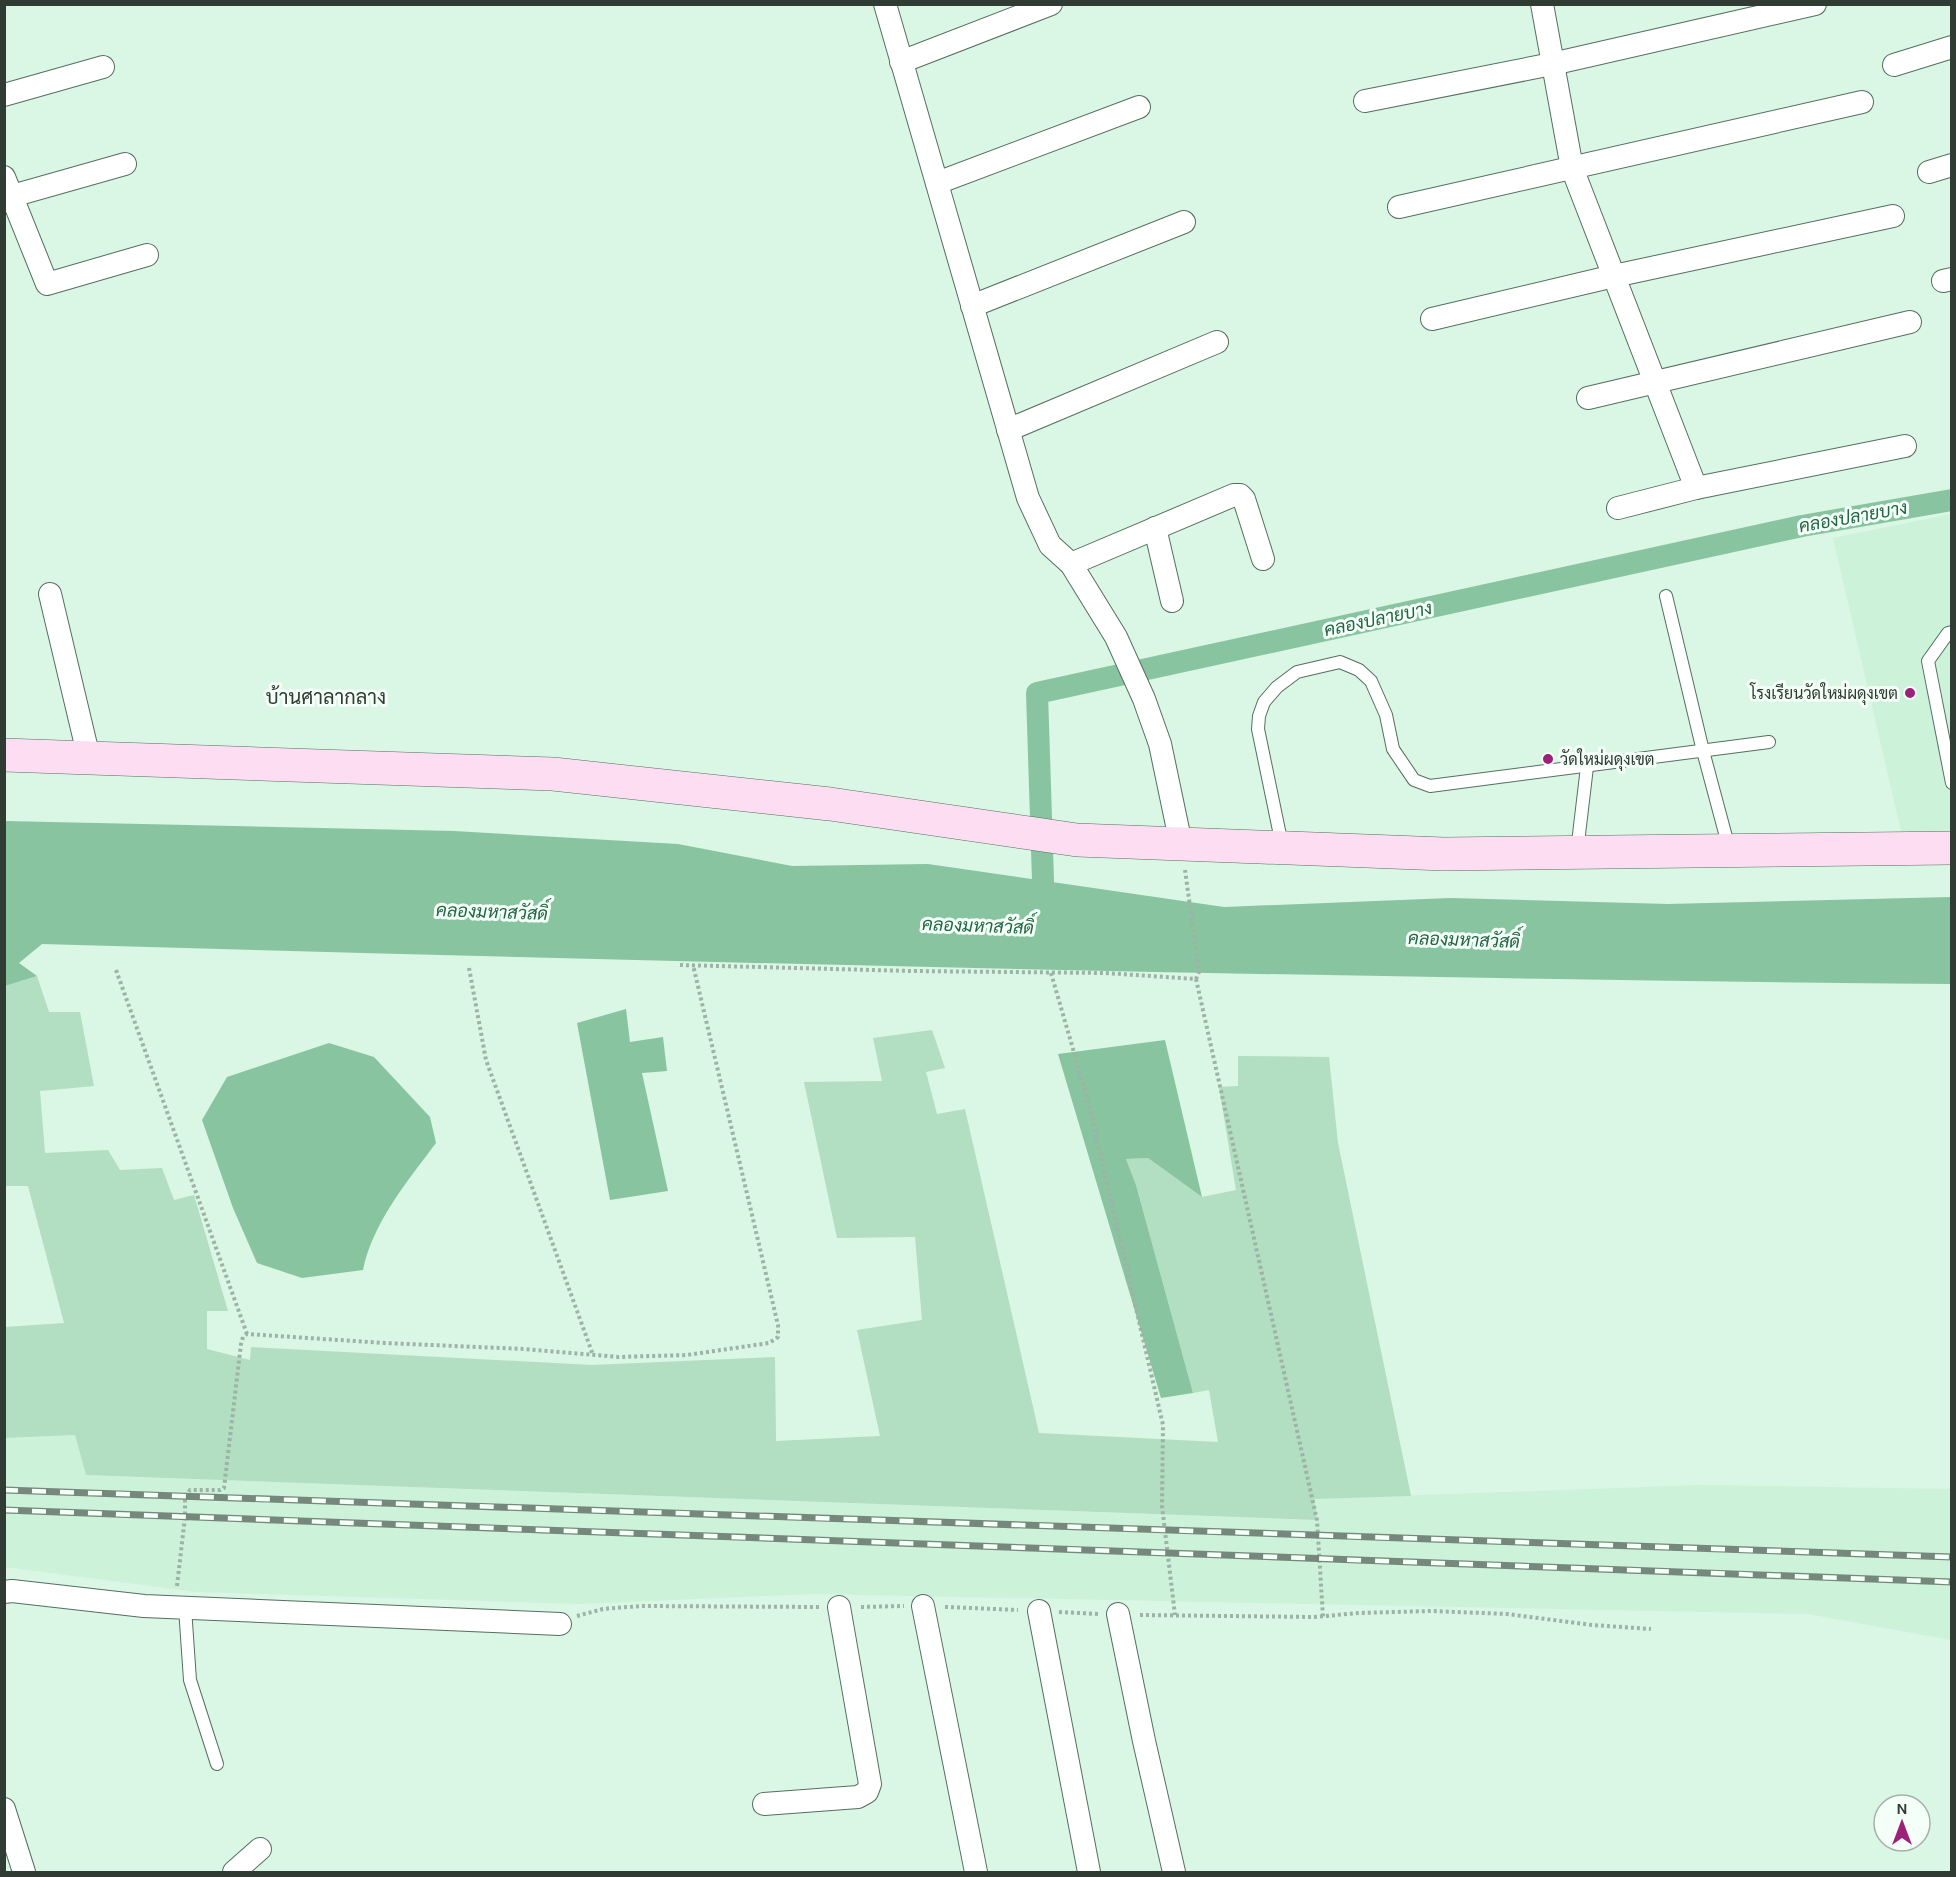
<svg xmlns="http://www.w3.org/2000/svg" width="1956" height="1877" viewBox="0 0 1956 1877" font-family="Karla,Sarabun,sans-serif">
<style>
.built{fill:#cdf2da}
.green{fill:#b2dec2}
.water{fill:#88c4a0}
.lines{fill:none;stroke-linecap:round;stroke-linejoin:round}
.canal{stroke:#88c4a0;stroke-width:22}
.lane-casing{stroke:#556f5f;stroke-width:14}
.street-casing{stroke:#556f5f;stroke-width:24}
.secondary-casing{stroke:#556f5f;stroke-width:34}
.path{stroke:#9db3a5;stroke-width:4;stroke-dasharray:3 3;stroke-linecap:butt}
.lane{stroke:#fff;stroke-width:12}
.street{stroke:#fff;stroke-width:22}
.secondary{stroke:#fcddf1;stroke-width:33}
.rail-casing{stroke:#76887c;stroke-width:7}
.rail{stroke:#f3fff7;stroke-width:4.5;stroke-dasharray:14;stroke-linecap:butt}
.poi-dot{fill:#9d2178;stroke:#f3fff7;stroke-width:2}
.labels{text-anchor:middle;stroke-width:6;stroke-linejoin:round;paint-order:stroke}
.poi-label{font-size:16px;fill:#303b34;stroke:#f3fff7;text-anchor:end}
.water-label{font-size:18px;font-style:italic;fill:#226543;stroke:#f3fff7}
.quarter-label{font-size:20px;fill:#303b34;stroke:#f3fff7}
</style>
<rect width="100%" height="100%" fill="#daf6e4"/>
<!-- built -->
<g class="built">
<path d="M1951,514V848H1905L1833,538Z"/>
<path d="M75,1435L86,1475L1316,1520L1313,1499L1701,1485L1952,1489L1951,1640L1808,1614L812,1594L581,1604L197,1592L5,1567V1438Z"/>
</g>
<!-- green -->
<path class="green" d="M37,976L49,1012H80L94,1086L40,1091L45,1153L108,1150L120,1170L162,1168L174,1200L194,1195L228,1311H207V1349L250,1360L251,1347L592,1365L775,1357L776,1441L880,1436L857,1330L922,1320L915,1237L837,1238L804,1082L882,1081L873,1038L932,1030L945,1068L926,1072L937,1114L965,1109L1039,1433L1218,1442L1209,1390L1193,1393L1136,1185L1126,1159L1148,1158L1202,1197L1236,1190L1219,1087L1238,1086V1056L1329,1057L1338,1143L1411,1496L1314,1499L1317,1520L86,1475L75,1435L5,1438V1327L64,1323L28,1186H5V986Z"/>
<!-- water -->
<g class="water">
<path d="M5,821L454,831L678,844L792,866L928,864L1224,907L1450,898L1668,904L1951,897V984C1315,978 678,962 42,944L19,963L37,976L5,986Z"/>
<path d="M626,1009L630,1042L663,1037L667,1071L642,1073L668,1191L610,1200L577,1023Z"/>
<path d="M1165,1040L1202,1197L1148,1158L1126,1159L1136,1185L1193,1393L1161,1398L1058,1054Z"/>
<path d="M329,1043L374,1057L430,1117L436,1143C407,1182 373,1222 363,1270L302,1278L257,1263L233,1208L202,1120L227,1077Z"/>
</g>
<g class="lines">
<!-- canal -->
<path class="canal" d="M1044,912L1037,693L1802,526L1952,500"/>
<defs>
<g id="lane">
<path d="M1666,596L1703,751L1729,848"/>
<path d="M1952,632L1948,633L1928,661L1952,783"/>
<path d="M1282,845L1258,729L1259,716L1264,702L1277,687L1297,672L1340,662L1359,670L1371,681L1386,715L1393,749L1414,780L1430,786L1769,742"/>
<path d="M1577,851L1587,767"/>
<path d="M185,1608L190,1680L217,1764"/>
</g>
<g id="street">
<path d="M885,4L1028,498L1050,545L1071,564L1116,637L1144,699L1160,744L1181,844"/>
<path d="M1542,4L1572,168L1696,488"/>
<path d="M901,62L1051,4"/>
<path d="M1894,65L1952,47"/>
<path d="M4,95L103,67"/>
<path d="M1365,101L1552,64L1815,4"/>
<path d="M1929,172L1952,165"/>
<path d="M4,177L47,284L147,255"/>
<path d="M937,183L1139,107"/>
<path d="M12,196L125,164"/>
<path d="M1399,207L1862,102"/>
<path d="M1943,281L1952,279"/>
<path d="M972,306L1184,222"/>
<path d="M1432,319L1614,276L1893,216"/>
<path d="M1588,398L1910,322"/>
<path d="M1008,430L1217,342"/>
<path d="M1618,508L1696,488L1905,446"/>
<path d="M1155,528L1172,601"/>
<path d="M1071,564L1234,495H1240L1244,499L1263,559"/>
<path d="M50,594L89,758"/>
<path d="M4,1592L12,1591L144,1606L560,1624"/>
<path d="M923,1606L976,1872"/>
<path d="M1039,1611L1089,1872"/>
<path d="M1118,1614L1144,1741L1174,1872"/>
<path d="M764,1804L858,1797L867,1792L870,1784L839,1607"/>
<path d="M4,1809L24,1872"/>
<path d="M234,1872L260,1849"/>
</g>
<path id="secondary" d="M4,755L553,774L830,804L1077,840L1444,854L1952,848"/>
</defs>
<!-- lane casing -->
<use href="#lane" class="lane-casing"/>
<!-- street casing -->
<use href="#street" class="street-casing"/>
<!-- secondary casing -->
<use href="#secondary" class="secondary-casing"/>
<!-- path -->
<g class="path">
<path d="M680,965L911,971L1105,973L1196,979L1199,972L1185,870"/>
<path d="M469,968L486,1060L593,1355"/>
<path d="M116,970L247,1334"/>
<path d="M1051,973L1088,1101L1163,1425L1162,1506L1175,1615"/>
<path d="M1196,979L1317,1520L1323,1617"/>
<path d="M177,1586L185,1517V1496L190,1490H220L224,1488L241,1344L243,1337L247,1334L385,1343L524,1349L618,1357L687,1355L769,1343L778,1337V1325L693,965"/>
<path d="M861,1607L904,1606"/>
<path d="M945,1607L1018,1610"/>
<path d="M1059,1612L1099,1614"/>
<path d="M1140,1615L1314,1617L1359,1613L1432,1611L1507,1614L1592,1625L1651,1629"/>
<path d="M577,1616L603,1609L641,1606L820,1607"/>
</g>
<!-- lane -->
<use href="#lane" class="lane"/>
<!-- street -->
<use href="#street" class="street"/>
<!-- secondary -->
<use href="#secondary" class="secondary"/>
<defs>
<g id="rail">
<path d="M4,1490L1952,1557"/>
<path d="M4,1510L1952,1582"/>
</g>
</defs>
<!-- rail casing -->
<use href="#rail" class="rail-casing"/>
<!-- rail -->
<use href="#rail" class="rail"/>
</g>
<!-- markers -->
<g class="poi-dot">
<circle cx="1910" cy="693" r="6"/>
<circle cx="1548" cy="759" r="6"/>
</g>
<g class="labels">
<!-- poi labels -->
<g class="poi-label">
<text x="1898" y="699">โรงเรียนวัดใหม่ผดุงเขต</text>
<text x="1560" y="765" text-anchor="start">วัดใหม่ผดุงเขต</text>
</g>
<!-- water labels -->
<g class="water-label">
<text transform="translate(1853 517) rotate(-10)" y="6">คลองปลายบาง</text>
<text transform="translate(1378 619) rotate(-12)" y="6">คลองปลายบาง</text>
<text transform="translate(492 912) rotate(2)" y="6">คลองมหาสวัสดิ์</text>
<text transform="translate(978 926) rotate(2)" y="6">คลองมหาสวัสดิ์</text>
<text transform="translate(1464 940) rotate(2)" y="6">คลองมหาสวัสดิ์</text>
</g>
<!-- quarter labels -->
<g class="quarter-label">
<text x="326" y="704">บ้านศาลากลาง</text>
</g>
</g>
<!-- border -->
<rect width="1956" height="1877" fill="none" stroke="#303b34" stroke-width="12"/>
<!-- north arrow -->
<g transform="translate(1902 1823)"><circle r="28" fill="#f3fff7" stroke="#a5b1a9" stroke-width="1.5"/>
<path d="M0-4.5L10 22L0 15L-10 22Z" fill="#9d2178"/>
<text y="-9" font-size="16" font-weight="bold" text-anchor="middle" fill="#303b34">N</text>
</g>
</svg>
